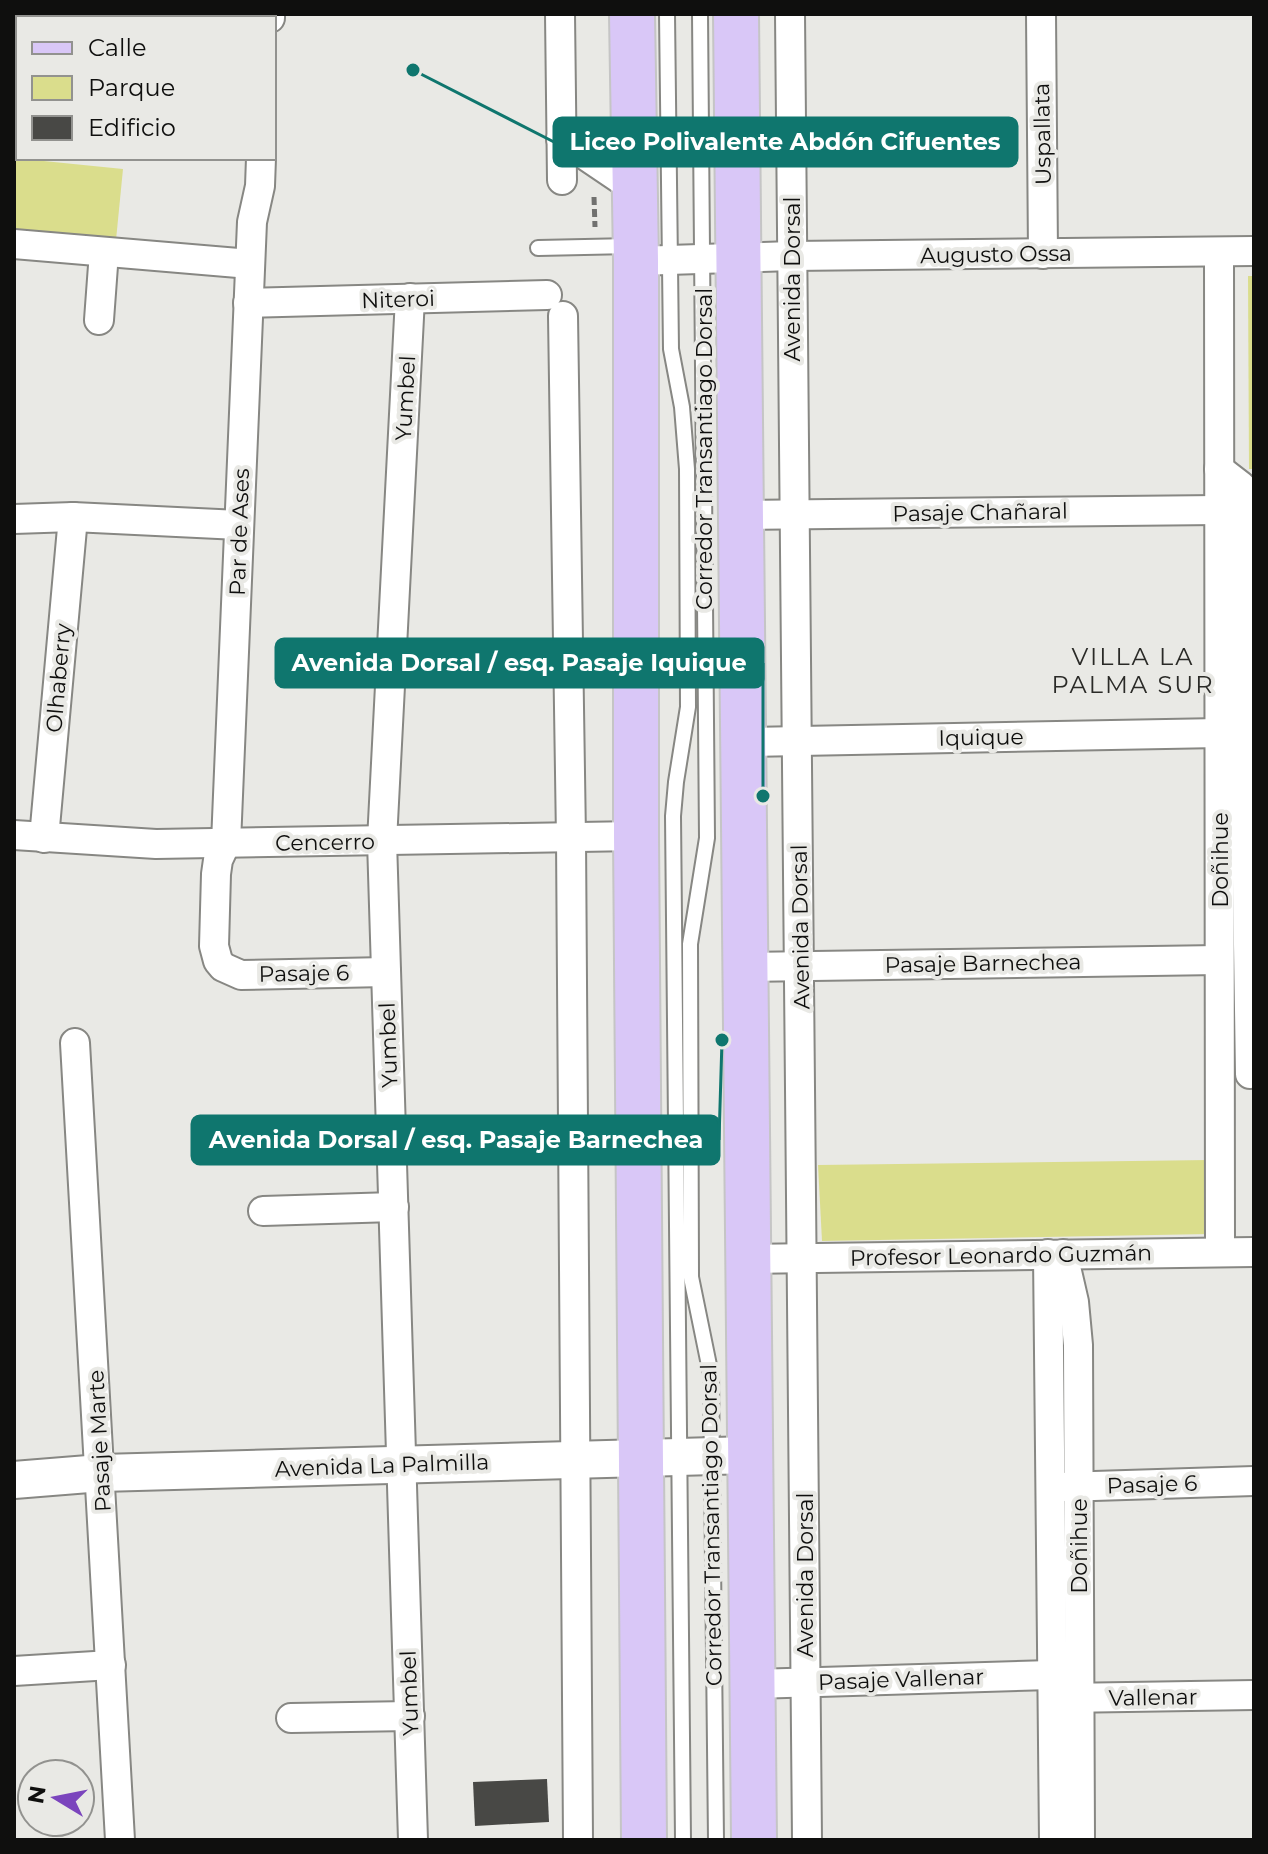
<svg xmlns="http://www.w3.org/2000/svg" width="1268" height="1854" viewBox="0 0 1268 1854" font-family="Montserrat,sans-serif">
<style>
.green{fill:#dadd8c}
.building{fill:#484845}
.lines{fill:none;stroke-linecap:round;stroke-linejoin:round}
.service-casing{stroke:#878783;stroke-width:18}
.minor-casing{stroke:#878783;stroke-width:32}
.tertiary-casing{stroke:#878783;stroke-width:40}
.primary-casing{stroke:#c5c5c5;stroke-width:48}
.path{stroke:#71716f;stroke-width:5;stroke-dasharray:8 4;stroke-linecap:butt}
.service{stroke:#fff;stroke-width:14}
.minor{stroke:#fff;stroke-width:28}
.tertiary{stroke:#fff;stroke-width:36}
.primary{stroke:#d9c7f7;stroke-width:44}
.labels{text-anchor:middle;stroke-width:8;stroke-linejoin:round;paint-order:stroke}
.street-label{font-size:22px;fill:#0f0f0e;stroke:#e9e9e5}
.neighbourhood-label{font-size:24px;letter-spacing:2px;fill:#2a2a27;stroke:#e9e9e5}
.leader{fill:none;stroke:#0f766e;stroke-width:3}
.callout-dot{fill:#0f766e;stroke:#e9e9e5;stroke-width:3}
.callout{fill:#0f766e;stroke:#0f766e;stroke-width:3}
.callout-label{font-size:24px;text-anchor:middle;font-weight:bold;fill:#fff}
</style>
<rect width="100%" height="100%" fill="#e9e9e5"/>
<!-- green -->
<g class="green">
<path d="M14,158L123,169L116,240L14,230Z"/>
<path d="M1248,276H1254V469H1249Z"/>
<path d="M1209,1160L1210,1234L822,1241L818,1165Z"/>
</g>
<!-- building -->
<path class="building" d="M547,1779L549,1822L475,1826L473,1782Z"/>
<g class="lines">
<defs>
<g id="service">
<path d="M667,14L671,349L682,407L687,469L688,707L676,782L673,816L683,1840"/>
<path d="M700,14L707,838L690,944L691,1277L711,1375L716,1840"/>
<path d="M538,248L631,246"/>
</g>
<g id="minor">
<path d="M560,14L562,180"/>
<path d="M790,14L807,1840"/>
<path d="M1041,14L1043,254"/>
<path d="M270,18V14"/>
<path d="M561,139L635,189"/>
<path d="M261,158L260,186L252,222L226,843L218,860L216,874L214,946L218,961L223,967L241,975L386,972"/>
<path d="M14,244L250,264"/>
<path d="M1219,252L1220,1252"/>
<path d="M636,261L792,256L1254,251"/>
<path d="M410,298L382,841L413,1840"/>
<path d="M248,303L547,295"/>
<path d="M563,316L571,838L578,1840"/>
<path d="M99,320L104,252"/>
<path d="M1219,469L1241,486L1250,1074"/>
<path d="M741,515L1219,510"/>
<path d="M14,519L73,517L239,525"/>
<path d="M743,742L1220,733"/>
<path d="M14,835L156,844L636,836"/>
<path d="M44,838L73,517"/>
<path d="M746,967L1219,960"/>
<path d="M75,1043L120,1840"/>
<path d="M263,1211L394,1207"/>
<path d="M1048,1254L1054,1840"/>
<path d="M1063,1254L1074,1302L1078,1345L1080,1840"/>
<path d="M748,1259L1254,1252"/>
<path d="M1062,1487L1254,1481"/>
<path d="M14,1671L111,1665"/>
<path d="M752,1684L1051,1675"/>
<path d="M1064,1698L1254,1695"/>
<path d="M291,1718L410,1716"/>
</g>
<path id="tertiary" d="M14,1480L101,1473L750,1455"/>
<g id="primary">
<path d="M632,14L636,261V836L644,1840"/>
<path d="M736,14L754,1840"/>
</g>
</defs>
<!-- service casing -->
<use href="#service" class="service-casing"/>
<!-- minor casing -->
<use href="#minor" class="minor-casing"/>
<!-- tertiary casing -->
<use href="#tertiary" class="tertiary-casing"/>
<!-- primary casing -->
<use href="#primary" class="primary-casing"/>
<!-- path -->
<path class="path" d="M594,197L595,227"/>
<!-- service -->
<use href="#service" class="service"/>
<!-- minor -->
<use href="#minor" class="minor"/>
<!-- tertiary -->
<use href="#tertiary" class="tertiary"/>
<!-- primary -->
<use href="#primary" class="primary"/>
</g>
<g class="labels">
<!-- street labels -->
<g class="street-label">
<text transform="translate(1042 134) rotate(-91)" y="8">Uspallata</text>
<text transform="translate(996 254) rotate(-1)" y="8">Augusto Ossa</text>
<text transform="translate(792 279) rotate(-90)" y="8">Avenida Dorsal</text>
<text transform="translate(398 299) rotate(-2)" y="8">Niteroi</text>
<text transform="translate(405 398) rotate(-87)" y="8">Yumbel</text>
<text transform="translate(704 449) rotate(-90)" y="8">Corredor Transantiago Dorsal</text>
<text transform="translate(980 512) rotate(-1)" y="8">Pasaje Chañaral</text>
<text transform="translate(239 532) rotate(-88)" y="8">Par de Ases</text>
<text transform="translate(58 678) rotate(-85)" y="8">Olhaberry</text>
<text transform="translate(981 737) rotate(-1)" y="8">Iquique</text>
<text transform="translate(325 842) rotate(-1)" y="8">Cencerro</text>
<text transform="translate(1220 860) rotate(-90)" y="8">Doñihue</text>
<text transform="translate(800 927) rotate(-91)" y="8">Avenida Dorsal</text>
<text transform="translate(983 963) rotate(-1)" y="8">Pasaje Barnechea</text>
<text transform="translate(304 973) rotate(-1)" y="8">Pasaje 6</text>
<text transform="translate(388 1045) rotate(-92)" y="8">Yumbel</text>
<text transform="translate(1001 1255) rotate(-1)" y="8">Profesor Leonardo Guzmán</text>
<text transform="translate(99 1441) rotate(-93)" y="8">Pasaje Marte</text>
<text transform="translate(382 1465) rotate(-2)" y="8">Avenida La Palmilla</text>
<text transform="translate(1152 1484) rotate(-2)" y="8">Pasaje 6</text>
<text transform="translate(711 1525) rotate(-91)" y="8">Corredor Transantiago Dorsal</text>
<text transform="translate(1079 1546) rotate(-90)" y="8">Doñihue</text>
<text transform="translate(805 1575) rotate(-90)" y="8">Avenida Dorsal</text>
<text transform="translate(901 1679) rotate(-2)" y="8">Pasaje Vallenar</text>
<text transform="translate(409 1693) rotate(-92)" y="8">Yumbel</text>
<text transform="translate(1153 1697) rotate(-1)" y="8">Vallenar</text>
</g>
<!-- neighbourhood labels -->
<g class="neighbourhood-label">
<text x="1133" y="665">VILLA LA<tspan x="1133" dy="28">PALMA SUR</tspan></text>
</g>
</g>
<!-- callouts -->
<path class="leader" d="M413 70L554 142M763 796L763 663M722 1040L719 1140"/>
<g class="callout-dot">
<circle cx="413" cy="70" r="8"/>
<circle cx="763" cy="796" r="8"/>
<circle cx="722" cy="1040" r="8"/>
</g>
<g class="callout">
<rect x="554" y="118" width="463" height="48" rx="8"/>
<rect x="276" y="639" width="487" height="48" rx="8"/>
<rect x="192" y="1116" width="527" height="48" rx="8"/>
</g>
<g class="callout-label">
<text x="785" y="150">Liceo Polivalente Abdón Cifuentes</text>
<text x="519" y="671">Avenida Dorsal / esq. Pasaje Iquique</text>
<text x="456" y="1148">Avenida Dorsal / esq. Pasaje Barnechea</text>
</g>
<!-- border -->
<rect width="1268" height="1854" fill="none" stroke="#0f0f0e" stroke-width="32"/>
<!-- legend -->
<rect x="16" y="16" width="260" height="144" fill="#e9e9e5" stroke="#92928f" stroke-width="2"/>
<rect x="32" y="42" width="40" height="12" fill="#d9c7f7" stroke="#92928f" stroke-width="2"/>
<text x="88" y="56" font-size="24" fill="#0f0f0e">Calle</text>
<rect x="32" y="76" width="40" height="24" fill="#dadd8c" stroke="#92928f" stroke-width="2"/>
<text x="88" y="96" font-size="24" fill="#0f0f0e">Parque</text>
<rect x="32" y="116" width="40" height="24" fill="#484845" stroke="#92928f" stroke-width="2"/>
<text x="88" y="136" font-size="24" fill="#0f0f0e">Edificio</text>
<!-- north arrow -->
<g transform="translate(56 1798) rotate(280)"><circle r="38" fill="#e9e9e5" stroke="#92928f" stroke-width="2"/>
<path d="M0-6L14 30L0 20L-14 30Z" fill="#7b45bd"/>
<text y="-12" font-size="22" font-weight="bold" text-anchor="middle" fill="#0f0f0e">N</text>
</g>
</svg>
